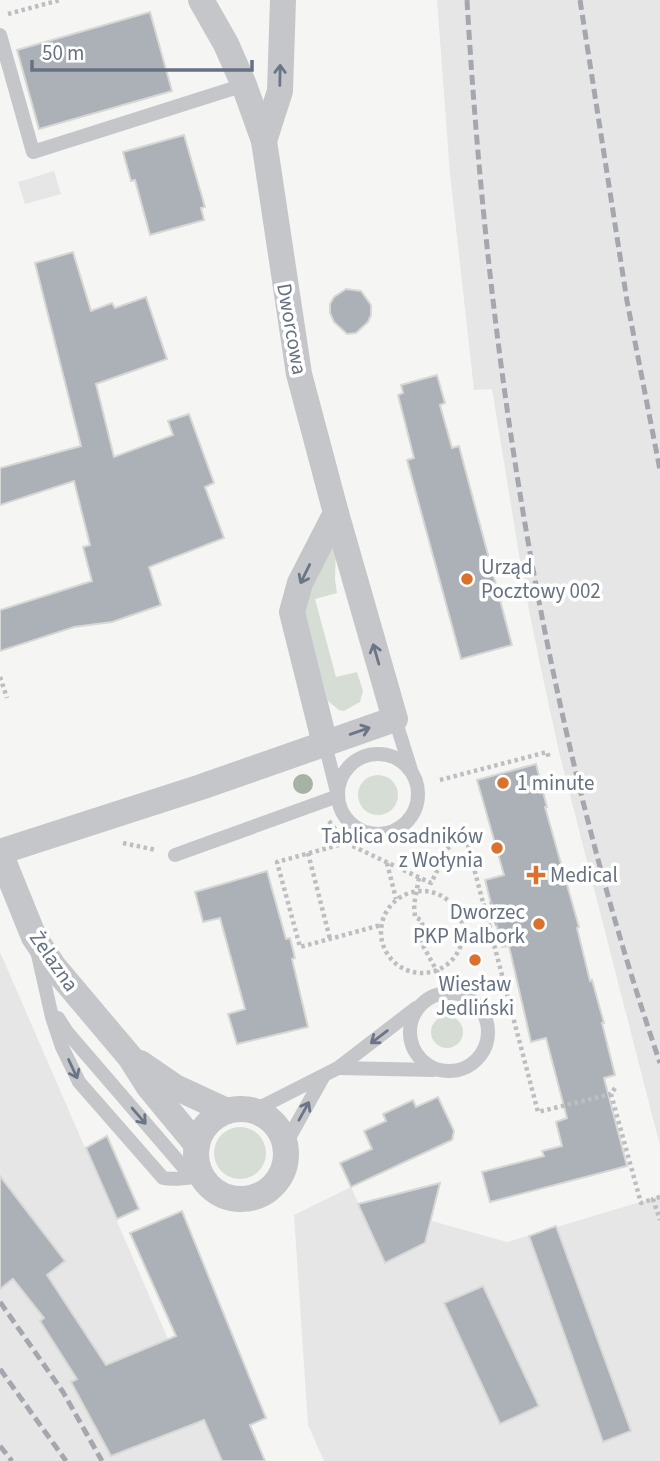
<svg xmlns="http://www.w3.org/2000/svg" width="660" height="1461" viewBox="0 0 660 1461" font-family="'Source Sans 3',sans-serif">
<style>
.built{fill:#e6e6e6}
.grass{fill:#d6ddd4}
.building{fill:#acb1b8;stroke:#d7d7d5;stroke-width:2}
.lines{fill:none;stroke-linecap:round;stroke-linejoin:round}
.path{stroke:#bdbec1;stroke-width:4.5;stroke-dasharray:3.5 3.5;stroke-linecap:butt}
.service{stroke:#c4c6ca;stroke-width:14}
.minor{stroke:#c4c6ca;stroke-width:26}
.rail{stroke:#a4a8ae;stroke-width:5;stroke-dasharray:10 5;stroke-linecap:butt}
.tree{fill:#a6b2a5}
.oneway{stroke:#6b7586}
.poi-dot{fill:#da722e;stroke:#fff;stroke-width:2.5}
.labels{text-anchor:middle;stroke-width:7;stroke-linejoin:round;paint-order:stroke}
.street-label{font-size:21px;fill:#667182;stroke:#fff}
.poi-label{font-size:21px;fill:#667182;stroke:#fff;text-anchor:start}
</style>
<rect width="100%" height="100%" fill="#f5f6f3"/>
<!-- built -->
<g class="built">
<path d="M437,0H660V1146L560,756L544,683L525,591L492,389L474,390L450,174Z"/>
<path d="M54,171L61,194L25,204L18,182Z"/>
<path d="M0,952L221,1461H0Z"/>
<path d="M351,1187L383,1260L389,1261L425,1245L432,1221L507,1242L660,1196V1461H324L308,1425L294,1215Z"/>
</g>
<!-- grass -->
<g class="grass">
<path d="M333,547L336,548L335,580L337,593L315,599L336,677L357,672L363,691L360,702L344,711L339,710L328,701L305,611L304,602Z"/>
<circle cx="378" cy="795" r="20"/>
<circle cx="447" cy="1032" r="16"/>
<circle cx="240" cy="1153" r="26"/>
</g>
<!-- building -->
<g class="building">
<path d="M150,12L172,91L39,129L17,50Z"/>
<path d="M184,135L205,207L201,208L204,220L150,235L135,180L131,181L123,152Z"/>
<path d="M73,252L91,311L112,303L115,308L146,297L167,359L96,384L114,457L173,435L168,421L189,414L214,483L205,487L224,538L149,567L161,605L112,622L74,627L0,651V610L92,581L83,547L90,545L74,481L0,505V468L81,446L35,263Z"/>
<path d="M346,289L361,291L371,305V315L368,322L356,333L347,334L334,322L330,313V304L334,297Z"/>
<path d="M437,375L445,403L440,405L452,448L459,446L512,645L461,659L407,460L414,458L398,395L403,393L401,385Z"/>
<path d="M536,764L547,807H545L579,927L577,928L590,981L592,980L604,1023H602L615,1075L604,1078L627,1166L490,1202L482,1172L544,1156L542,1151L562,1146L556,1122L567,1118L546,1038L531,1042L509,946L502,947L485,880L504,875L477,780Z"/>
<path d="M267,871L286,939L290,938L295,958L292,959L308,1027L237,1044L228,1014L245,1009L220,918L203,922L195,892Z"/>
<path d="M438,1097L454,1131L452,1140L351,1187L340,1163L372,1149L364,1131L386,1121L383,1114L413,1100L416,1107Z"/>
<path d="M107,1136L139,1209L117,1219L86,1148Z"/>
<path d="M0,1176L65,1261L47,1275L106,1365L176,1336L130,1233L182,1211L266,1418L250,1425L265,1461H222L204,1420L111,1456L71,1382L77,1379L40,1321L44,1318L13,1279L0,1289Z"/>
<path d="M440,1183L425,1243L385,1263L358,1204Z"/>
<path d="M556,1226L631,1431L603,1442L529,1236Z"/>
<path d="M483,1286L539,1406L500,1424L444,1303Z"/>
</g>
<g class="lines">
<!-- path -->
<g class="path">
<path d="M8,14L60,0"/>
<path d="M0,677L7,698"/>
<path d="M440,780L547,752L549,758"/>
<path d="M329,821L346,843L431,883L437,871L445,864L438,856L457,841L466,838L538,1112L611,1094"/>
<path d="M123,843L156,850"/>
<path d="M346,843L277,862L300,947L381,925"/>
<path d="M308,853L330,939"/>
<path d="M387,863L396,899"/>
<path d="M419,878L414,905L415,917L421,920L423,927L416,933L439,975"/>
<circle cx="422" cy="932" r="41"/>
<path d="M483,906L495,903"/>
<path d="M485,916L498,912"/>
<path d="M488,926L500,922"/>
<path d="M615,1088L611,1094L641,1203L653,1199"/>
<path d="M660,1197L653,1199L660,1220"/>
</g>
<!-- service -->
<g class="service">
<path d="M0,35L33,152L244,85"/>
<path d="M395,719L411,770"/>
<circle cx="378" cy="794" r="40"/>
<path d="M175,855L338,796L325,744"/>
<path d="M38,955L52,1017L62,1047L79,1082L163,1178C177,1181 188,1176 202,1177"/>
<circle cx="449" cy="1032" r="39"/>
<path d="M58,1018L67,1032L191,1176"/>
<path d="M338,1068L434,1070"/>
<path d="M253,1111L338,1068L416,1008"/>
<path d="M285,1145L323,1077"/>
</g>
<!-- minor -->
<g class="minor">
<path d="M264,141L280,91L283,0"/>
<path d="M325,744L292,612L300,583L336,513"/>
<path d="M0,852L201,787L395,719L336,513L299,374L264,141L244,85L226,44L201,0"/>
<path d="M0,853L34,937L54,967L130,1057L149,1087L197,1145"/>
<path d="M140,1063L175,1087L227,1111"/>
<circle cx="241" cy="1154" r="45"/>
</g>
<!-- rail -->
<g class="rail">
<path d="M467,0C488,360 543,721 660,1063"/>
<path d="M580,0L627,301L660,470"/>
<path d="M0,1302L63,1392L102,1461"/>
<path d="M0,1369L66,1461"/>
<path d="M0,1446L12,1461"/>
</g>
</g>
<!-- trees -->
<circle class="tree" cx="303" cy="784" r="10"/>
<!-- one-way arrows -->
<defs><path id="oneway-shaft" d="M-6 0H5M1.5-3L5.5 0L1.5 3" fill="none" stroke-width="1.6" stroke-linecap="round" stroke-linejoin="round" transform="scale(1.75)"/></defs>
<g class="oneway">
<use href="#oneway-shaft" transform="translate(280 75) rotate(-89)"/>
<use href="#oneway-shaft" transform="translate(305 574) rotate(116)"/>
<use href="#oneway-shaft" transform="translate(376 654) rotate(-106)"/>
<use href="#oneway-shaft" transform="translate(360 731) rotate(-19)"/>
<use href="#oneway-shaft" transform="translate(379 1037) rotate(143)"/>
<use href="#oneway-shaft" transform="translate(73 1069) rotate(65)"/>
<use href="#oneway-shaft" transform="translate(304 1111) rotate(-61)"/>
<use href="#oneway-shaft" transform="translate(139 1116) rotate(49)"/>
</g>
<!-- markers -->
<g class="poi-dot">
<circle cx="467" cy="579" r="7"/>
<circle cx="503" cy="783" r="7"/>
<circle cx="497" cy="848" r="7"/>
<path d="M532.5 864.5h7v7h7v7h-7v7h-7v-7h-7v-7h7z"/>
<circle cx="539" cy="924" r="7"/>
<circle cx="475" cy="960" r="7"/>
</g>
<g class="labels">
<!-- street labels -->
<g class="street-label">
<text transform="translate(292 329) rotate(80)" y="7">Dworcowa</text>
<text transform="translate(54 961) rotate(55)" y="7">Żelazna</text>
</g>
<!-- poi labels -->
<g class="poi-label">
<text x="481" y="574">Urząd<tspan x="481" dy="24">Pocztowy 002</tspan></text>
<text x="517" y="790">1 minute</text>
<text x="483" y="843" text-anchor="end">Tablica osadników<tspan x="483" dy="24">z Wołynia</tspan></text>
<text x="550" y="882">Medical</text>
<text x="525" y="919" text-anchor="end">Dworzec<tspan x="525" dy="24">PKP Malbork</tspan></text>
<text x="475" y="991" text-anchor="middle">Wiesław<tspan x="475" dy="24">Jedliński</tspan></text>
</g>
</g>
<!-- scale -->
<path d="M32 60v10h220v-10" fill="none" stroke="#667182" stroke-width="3.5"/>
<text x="42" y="60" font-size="21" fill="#667182" stroke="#ffffff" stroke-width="5" paint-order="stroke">50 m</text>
</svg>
